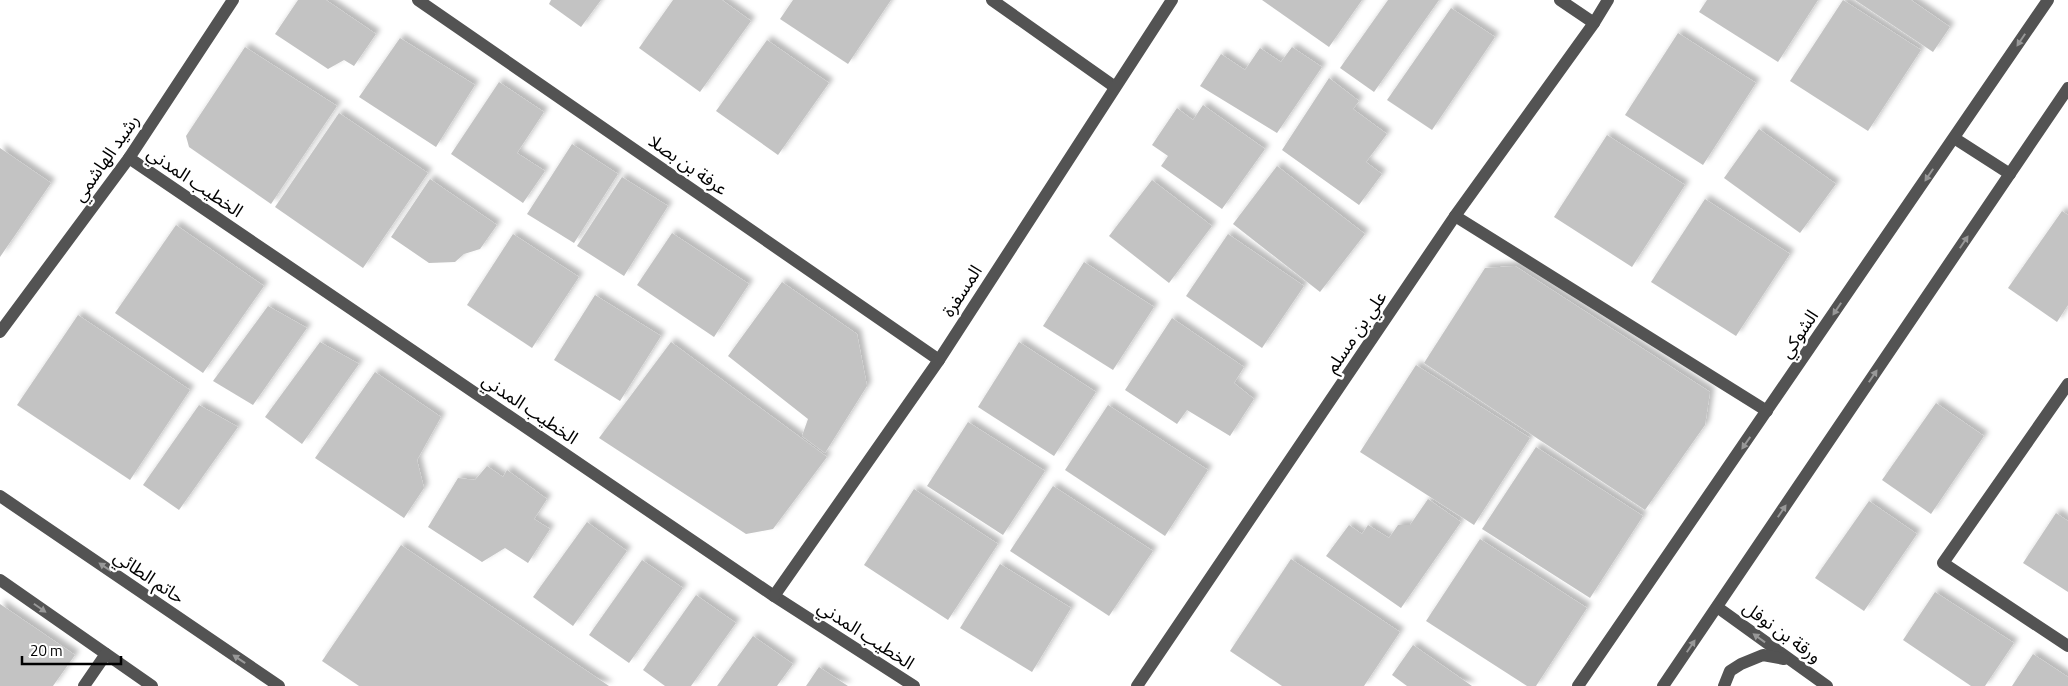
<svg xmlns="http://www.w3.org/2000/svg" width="2068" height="686" viewBox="0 0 2068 686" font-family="'Titillium Web','Noto Sans Arabic',sans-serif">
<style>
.building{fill:#c3c3c3;filter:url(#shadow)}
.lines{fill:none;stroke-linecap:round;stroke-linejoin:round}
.minor{stroke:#535353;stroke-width:12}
.oneway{fill:#989898}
.labels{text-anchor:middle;stroke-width:5;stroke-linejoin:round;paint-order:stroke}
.street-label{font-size:18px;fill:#000;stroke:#fff}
</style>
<defs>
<filter id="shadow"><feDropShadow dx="4.5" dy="-4.5" stdDeviation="2.5" flood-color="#0004"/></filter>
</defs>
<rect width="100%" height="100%" fill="#fff"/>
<!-- building -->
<g class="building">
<path d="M298,0H326L376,34L354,66L344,60L328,69L275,34Z"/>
<path d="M551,0H601L581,27L549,4Z"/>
<path d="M673,0H722L751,21L700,92L639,48Z"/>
<path d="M793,0H891L848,64L780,19Z"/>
<path d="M1262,0H1362L1329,47Z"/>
<path d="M1388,0H1439L1374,92L1340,68Z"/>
<path d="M1707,0H1818L1778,62L1699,12Z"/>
<path d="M1843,0L1921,50L1868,131L1790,81Z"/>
<path d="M1855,0H1911L1950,27L1933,52Z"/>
<path d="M1451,8L1495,37L1432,130L1387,100Z"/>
<path d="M1678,33L1756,83L1703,165L1625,115Z"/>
<path d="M400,38L475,85L436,147L359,97Z"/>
<path d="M767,40L829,83L778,155L716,111Z"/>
<path d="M245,47L337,106L271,204L189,147L186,136Z"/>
<path d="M1292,47L1322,67L1277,133L1200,86L1221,54L1245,70L1260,48L1281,62Z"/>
<path d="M1329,78L1359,101L1353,109L1387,134L1366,162L1382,174L1359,205L1282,150Z"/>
<path d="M499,82L544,112L517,153L545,171L523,203L451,154Z"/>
<path d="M1203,105L1265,149L1222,209L1161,166L1168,156L1152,145L1177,108L1193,120Z"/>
<path d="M339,113L428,173L363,268L275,207Z"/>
<path d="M1759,129L1836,184L1800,233L1724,178Z"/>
<path d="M1607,135L1685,185L1632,267L1554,217Z"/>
<path d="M572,144L618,174L574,243L527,214Z"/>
<path d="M0,148L51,183L0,257Z"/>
<path d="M1277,166L1365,234L1320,292L1233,224Z"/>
<path d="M622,177L668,206L624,276L577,246Z"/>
<path d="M430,179L497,225L480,249L464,254L455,262L429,263L391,237Z"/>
<path d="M1152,180L1212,226L1169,283L1109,236Z"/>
<path d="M1705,199L1790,254L1736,336L1651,282Z"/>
<path d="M2062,211L2068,215V305L2057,322L2008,288Z"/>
<path d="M176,225L264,286L203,373L115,313Z"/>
<path d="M672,233L749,284L714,337L637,285Z"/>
<path d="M513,234L579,277L532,348L467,305Z"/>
<path d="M1228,234L1304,286L1262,348L1186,296Z"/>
<path d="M1084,262L1154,307L1113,370L1043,326Z"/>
<path d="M1515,266L1710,392L1705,425L1645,510L1424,363L1485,268Z"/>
<path d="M782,282L857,334L867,386L825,453L802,436L808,419L728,356Z"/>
<path d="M595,295L661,336L620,401L554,360Z"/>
<path d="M268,306L307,328L253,405L213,381Z"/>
<path d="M78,315L190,390L130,480L17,405Z"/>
<path d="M1172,318L1244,367L1234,383L1254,399L1230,436L1187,410L1177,424L1125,390Z"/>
<path d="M320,342L359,364L302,444L265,417Z"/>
<path d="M671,342L827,457L773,529L746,534L599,438Z"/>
<path d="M1019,342L1096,392L1054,456L978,407Z"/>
<path d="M1416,365L1530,438L1474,525L1360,452Z"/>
<path d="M375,372L441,417L417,460L424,488L404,518L315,458Z"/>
<path d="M1936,403L1984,436L1931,514L1882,480Z"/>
<path d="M199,405L238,427L179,510L143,485Z"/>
<path d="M1108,405L1208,470L1165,536L1065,470Z"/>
<path d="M968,422L1045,471L1003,535L927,486Z"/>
<path d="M1536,447L1643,516L1590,598L1482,529Z"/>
<path d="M487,466L503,477L507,470L547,499L534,519L550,529L528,563L505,548L482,562L428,527L458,478L475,480Z"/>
<path d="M1053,486L1153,551L1109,616L1010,551Z"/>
<path d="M914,489L998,544L948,620L864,565Z"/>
<path d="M1428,499L1461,522L1401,608L1326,556L1349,525L1362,534L1368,525L1389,538L1398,525H1410Z"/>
<path d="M1869,501L1917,534L1864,611L1815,578Z"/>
<path d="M2056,513L2068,521V592L2023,563Z"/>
<path d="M587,522L627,551L573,626L533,597Z"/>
<path d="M1480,539L1587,608L1536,686H1527L1426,621Z"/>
<path d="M401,545L609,686H359L322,661Z"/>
<path d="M1291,559L1400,632L1364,686H1282L1230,651Z"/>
<path d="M642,560L683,588L629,663L589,635Z"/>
<path d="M1000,564L1071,608L1032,672L960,628Z"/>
<path d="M1935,592L2014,643L1985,686H1971L1903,640Z"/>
<path d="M696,595L736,623L691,686H665L643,670Z"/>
<path d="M0,604L75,655L53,686H0Z"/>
<path d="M753,636L793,664L777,686H717Z"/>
<path d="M1413,645L1472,686H1407L1392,675Z"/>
<path d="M2033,654L2068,677V686H2012Z"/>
<path d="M819,667L848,686H806Z"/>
</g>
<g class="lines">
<!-- minor -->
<g class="minor">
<path d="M418,0L939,360"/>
<path d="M992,0L1115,87"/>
<path d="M1560,0L1594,23"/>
<path d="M1954,138L2010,174"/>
<path d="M129,158L774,596L914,686"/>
<path d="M1455,216L1767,411"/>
<path d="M0,332L129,158L233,0"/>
<path d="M2068,384L1943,563L2068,646"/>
<path d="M0,496L279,686"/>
<path d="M0,580L152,686"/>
<path d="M774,596L939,360L1172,0"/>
<path d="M1717,607L1827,686"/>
<path d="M84,686L106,654"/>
<path d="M1137,686L1455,216L1594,23L1608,0"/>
<path d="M1578,686L2048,0"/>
<path d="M1663,686L2068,88"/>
<path d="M1724,686L1730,671L1741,664L1763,655L1784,659"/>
</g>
</g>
<!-- one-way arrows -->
<defs><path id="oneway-solid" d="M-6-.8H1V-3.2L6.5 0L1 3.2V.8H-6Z" transform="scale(1.25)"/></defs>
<g class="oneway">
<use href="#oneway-solid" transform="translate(2021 40) rotate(124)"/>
<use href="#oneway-solid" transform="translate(1929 175) rotate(124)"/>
<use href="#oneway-solid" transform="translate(1964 242) rotate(-56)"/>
<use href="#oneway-solid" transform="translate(1837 309) rotate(124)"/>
<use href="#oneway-solid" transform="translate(1873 376) rotate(-56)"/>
<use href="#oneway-solid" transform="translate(1746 443) rotate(125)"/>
<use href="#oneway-solid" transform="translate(1782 511) rotate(-56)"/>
<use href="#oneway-solid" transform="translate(105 567) rotate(-146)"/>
<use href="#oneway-solid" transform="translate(40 608) rotate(35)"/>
<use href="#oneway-solid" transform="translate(1759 638) rotate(-144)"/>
<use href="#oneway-solid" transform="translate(1691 646) rotate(-56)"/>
<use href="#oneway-solid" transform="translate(239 659) rotate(-146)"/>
</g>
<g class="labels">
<!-- street labels -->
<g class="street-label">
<text transform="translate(106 158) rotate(-55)" y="6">رشيد الهاشمي</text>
<text transform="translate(688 165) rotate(35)" y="6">عرفة بن بصلا</text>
<text transform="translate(195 182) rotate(34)" y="6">الخطيب المدني</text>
<text transform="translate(962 291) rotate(-57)" y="6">المسفرة</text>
<text transform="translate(1356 332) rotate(-56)" y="6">علي بن مسلم</text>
<text transform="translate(1799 334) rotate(-56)" y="6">الشوكي</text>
<text transform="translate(530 409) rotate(34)" y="6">الخطيب المدني</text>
<text transform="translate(149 577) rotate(34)" y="6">حاتم الطائي</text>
<text transform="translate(1782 632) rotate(36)" y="6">ورقة بن نوفل</text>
<text transform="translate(866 635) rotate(33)" y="6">الخطيب المدني</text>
</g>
</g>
<!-- scale -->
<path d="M22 656v8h99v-8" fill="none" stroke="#000000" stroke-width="2.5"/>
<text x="30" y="656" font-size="15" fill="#000000" stroke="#ffffff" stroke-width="4" paint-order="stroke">20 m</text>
</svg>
